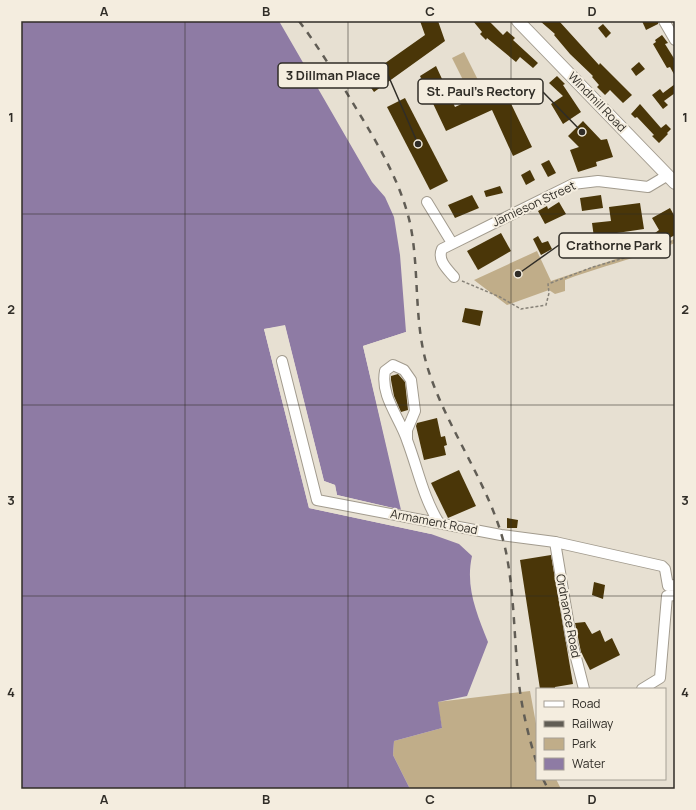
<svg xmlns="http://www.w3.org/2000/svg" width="696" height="810" viewBox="0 0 696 810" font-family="Manrope,sans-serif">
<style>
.green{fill:#c0ad89}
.water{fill:#8e7ba4}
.pier{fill:#e7e0d2}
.building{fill:#4a3608}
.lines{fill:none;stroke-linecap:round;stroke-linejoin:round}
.minor-casing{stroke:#a29b8e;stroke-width:12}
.major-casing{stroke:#a29b8e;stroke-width:14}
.path{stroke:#878278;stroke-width:1.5;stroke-dasharray:3 2;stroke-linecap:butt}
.minor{stroke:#fff;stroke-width:10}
.major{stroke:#fff;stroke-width:12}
.rail{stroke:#615d55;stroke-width:2.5;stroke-dasharray:7 7;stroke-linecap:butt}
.grid{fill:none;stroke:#302d27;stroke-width:1;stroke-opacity:0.55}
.labels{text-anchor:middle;stroke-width:4;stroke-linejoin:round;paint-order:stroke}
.street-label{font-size:12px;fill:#302d27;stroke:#f4eddf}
.leader{fill:none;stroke:#302d27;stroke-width:1.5}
.callout-dot{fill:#302d27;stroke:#f4eddf;stroke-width:1.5}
.callout{fill:#f4eddf;stroke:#302d27;stroke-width:1.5}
.callout-label{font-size:13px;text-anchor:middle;font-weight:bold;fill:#302d27}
.neatline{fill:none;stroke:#302d27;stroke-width:1.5}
.grid-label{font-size:13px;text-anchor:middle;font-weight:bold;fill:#302d27}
</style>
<rect width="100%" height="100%" fill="#e7e0d2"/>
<!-- green -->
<g class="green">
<path d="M464,52L478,80L466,86L452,58Z"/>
<path d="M675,239V243C639,258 601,266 565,280V291L555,294L549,290L507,305L474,280L537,251L551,281Z"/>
<path d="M530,691L537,729V779H556L561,789H410L393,755L394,741L442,728L437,702Z"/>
</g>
<!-- water -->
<path class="water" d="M21,21H279L372,182L385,197L394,217L400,255L406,332L363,346L402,510L337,495L335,485L324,481L285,326L264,329L309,508L431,534L459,544L472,556C465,587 477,614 488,642L467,696L438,702L442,728L394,741L393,755L410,789H21Z"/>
<!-- pier -->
<path class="pier" d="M285,325L324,481L335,485L337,495L401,510L363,346L406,332V334L365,347L404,510L402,512L336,497L333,486L322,483L283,328L267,330L310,507L422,530L431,532V534L309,508L264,329Z"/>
<!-- building -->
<g class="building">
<path d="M420,21H438L445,41L374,92L364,78L425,35Z"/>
<path d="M473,21H489L503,35L507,31L515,38L513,40L538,63L533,68L520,57L516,62L487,38L486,40L480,34L482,32Z"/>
<path d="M540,21H559L599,65L600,63L632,95L623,103L610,90L605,95L597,87L599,85L592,77L593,76L570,54L554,35L555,34Z"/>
<path d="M642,21H658V24L646,30Z"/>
<path d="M603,24L611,33L606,38L598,28Z"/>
<path d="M662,35L668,43L665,44L675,60V76L670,67L667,68L653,44L656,42L655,40Z"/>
<path d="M639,62L645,69L636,76L631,69Z"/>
<path d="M436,66L455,107L502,85L532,147L513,156L492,110L446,131L420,76Z"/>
<path d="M557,76L565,84L563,85L581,112L563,124L551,104L563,96L549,83Z"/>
<path d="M675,84V93L664,101L668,105L663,109L652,95L660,89L663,93Z"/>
<path d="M405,98L448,181L430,190L387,107Z"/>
<path d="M640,104L661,128L666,124L671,129L667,133L668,134L659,143L652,136L654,135L637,117L635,118L631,114Z"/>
<path d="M583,121L601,140L607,139L613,157L596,162L597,166L578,172L570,150L579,147L568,136Z"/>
<path d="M549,160L556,173L548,177L541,164Z"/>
<path d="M530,170L535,180L526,185L521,175Z"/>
<path d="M500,186L503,193L486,197L484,191Z"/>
<path d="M472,195L479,208L455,218L448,205Z"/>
<path d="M601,195L603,208L582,211L580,198Z"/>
<path d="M559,202L566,214L545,224L538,211L547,206L548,209Z"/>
<path d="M640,203L644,229L610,234L612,250L596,252L592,223L611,221L609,207Z"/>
<path d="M670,208L675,217V235L660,243L655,233L659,230L652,218Z"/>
<path d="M501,233L511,251L478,270L467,251Z"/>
<path d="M538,236L542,243L548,241L552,249L541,255L533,239Z"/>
<path d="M465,308L483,311L480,326L462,322Z"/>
<path d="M398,374L405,382L408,410L401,412L394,396L391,380V376Z"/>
<path d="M437,418L441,437L445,436L447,445L444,446L446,455L424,460L416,426L417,423Z"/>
<path d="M459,470L476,506L448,518L431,483Z"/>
<path d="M507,518L518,520L517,528H507Z"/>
<path d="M551,555L573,684L555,687V689H540L520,560Z"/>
<path d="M594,582L605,585L603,599L592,595Z"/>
<path d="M585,622L592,634L600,630L605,642L612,638L620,655L590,670L581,652L575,623Z"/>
</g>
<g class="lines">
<defs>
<g id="minor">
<path d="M664,21L675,40"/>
<path d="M427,202L452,243"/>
<path d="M454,277C447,269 437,260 442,249L573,184L598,181L648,187L668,175"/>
<path d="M282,361L317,500L501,535L555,542L662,566L665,569L668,586L675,585"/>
<path d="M407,439V430L415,411L411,380L404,370L393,365L385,371C380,396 400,418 407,440C418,469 423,497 439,523"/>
<path d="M555,542L571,638L584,689"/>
<path d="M642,689L660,678L667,596L675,595"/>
</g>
<path id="major" d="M518,21L675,183"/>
</defs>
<!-- minor casing -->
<use href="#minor" class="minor-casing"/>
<!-- major casing -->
<use href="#major" class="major-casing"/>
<!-- path -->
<path class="path" d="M462,281L500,297L521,309L546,305L549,293L548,284L593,267L652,250L675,240"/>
<!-- minor -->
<use href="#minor" class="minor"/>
<!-- major -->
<use href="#major" class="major"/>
<!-- rail -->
<g class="rail">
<path d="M299,21C322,52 342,85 362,118C382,151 401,185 410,223C420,271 413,321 428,369C448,432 492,487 506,552C514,592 514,634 518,675C521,706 528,735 537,764"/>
<path d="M543,779L548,789"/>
</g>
</g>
<!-- grid -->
<path class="grid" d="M185,21V789M348,21V789M511,21V789M21,214H675M21,405H675M21,596H675"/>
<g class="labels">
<!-- street labels -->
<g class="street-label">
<text transform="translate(597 102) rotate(46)" y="4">Windmill Road</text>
<text transform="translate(534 204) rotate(-25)" y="4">Jamieson Street</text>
<text transform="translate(434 522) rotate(11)" y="4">Armament Road</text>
<text transform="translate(568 616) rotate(79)" y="4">Ordnance Road</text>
</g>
</g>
<!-- callouts -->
<path class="leader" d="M418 144L388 75M582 132L543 92M518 274L559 245"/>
<g class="callout-dot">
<circle cx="418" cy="144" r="4"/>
<circle cx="582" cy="132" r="4"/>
<circle cx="518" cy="274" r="4"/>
</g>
<g class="callout">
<rect x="278" y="63" width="110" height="25" rx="4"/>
<rect x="418" y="79" width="125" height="25" rx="4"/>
<rect x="559" y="233" width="111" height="25" rx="4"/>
</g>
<g class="callout-label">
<text x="333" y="80">3 Dillman Place</text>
<text x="481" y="96">St. Paul’s Rectory</text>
<text x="614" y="250">Crathorne Park</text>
</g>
<!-- border -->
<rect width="696" height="810" fill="none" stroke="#f4eddf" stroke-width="44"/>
<!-- legend -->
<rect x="536" y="688" width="130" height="92" fill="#f4eddf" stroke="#a6a095"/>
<rect x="544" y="701" width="20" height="6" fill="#ffffff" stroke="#a6a095"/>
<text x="572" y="708" font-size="12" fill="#302d27">Road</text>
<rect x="544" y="721" width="20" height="6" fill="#615d55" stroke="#a6a095"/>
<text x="572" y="728" font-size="12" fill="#302d27">Railway</text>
<rect x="544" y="738" width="20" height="12" fill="#c0ad89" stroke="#a6a095"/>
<text x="572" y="748" font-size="12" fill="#302d27">Park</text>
<rect x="544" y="758" width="20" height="12" fill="#8e7ba4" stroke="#a6a095"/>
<text x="572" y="768" font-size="12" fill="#302d27">Water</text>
<rect x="22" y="22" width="652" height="766" class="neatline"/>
<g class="grid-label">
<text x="104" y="16">A</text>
<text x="266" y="16">B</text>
<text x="430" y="16">C</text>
<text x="592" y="16">D</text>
<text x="11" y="122">1</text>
<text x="685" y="122">1</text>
<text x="11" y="314">2</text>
<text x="685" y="314">2</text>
<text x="11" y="505">3</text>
<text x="685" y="505">3</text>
<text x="11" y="697">4</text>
<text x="685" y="697">4</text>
<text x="104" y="804">A</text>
<text x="266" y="804">B</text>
<text x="430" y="804">C</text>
<text x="592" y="804">D</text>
</g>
</svg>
